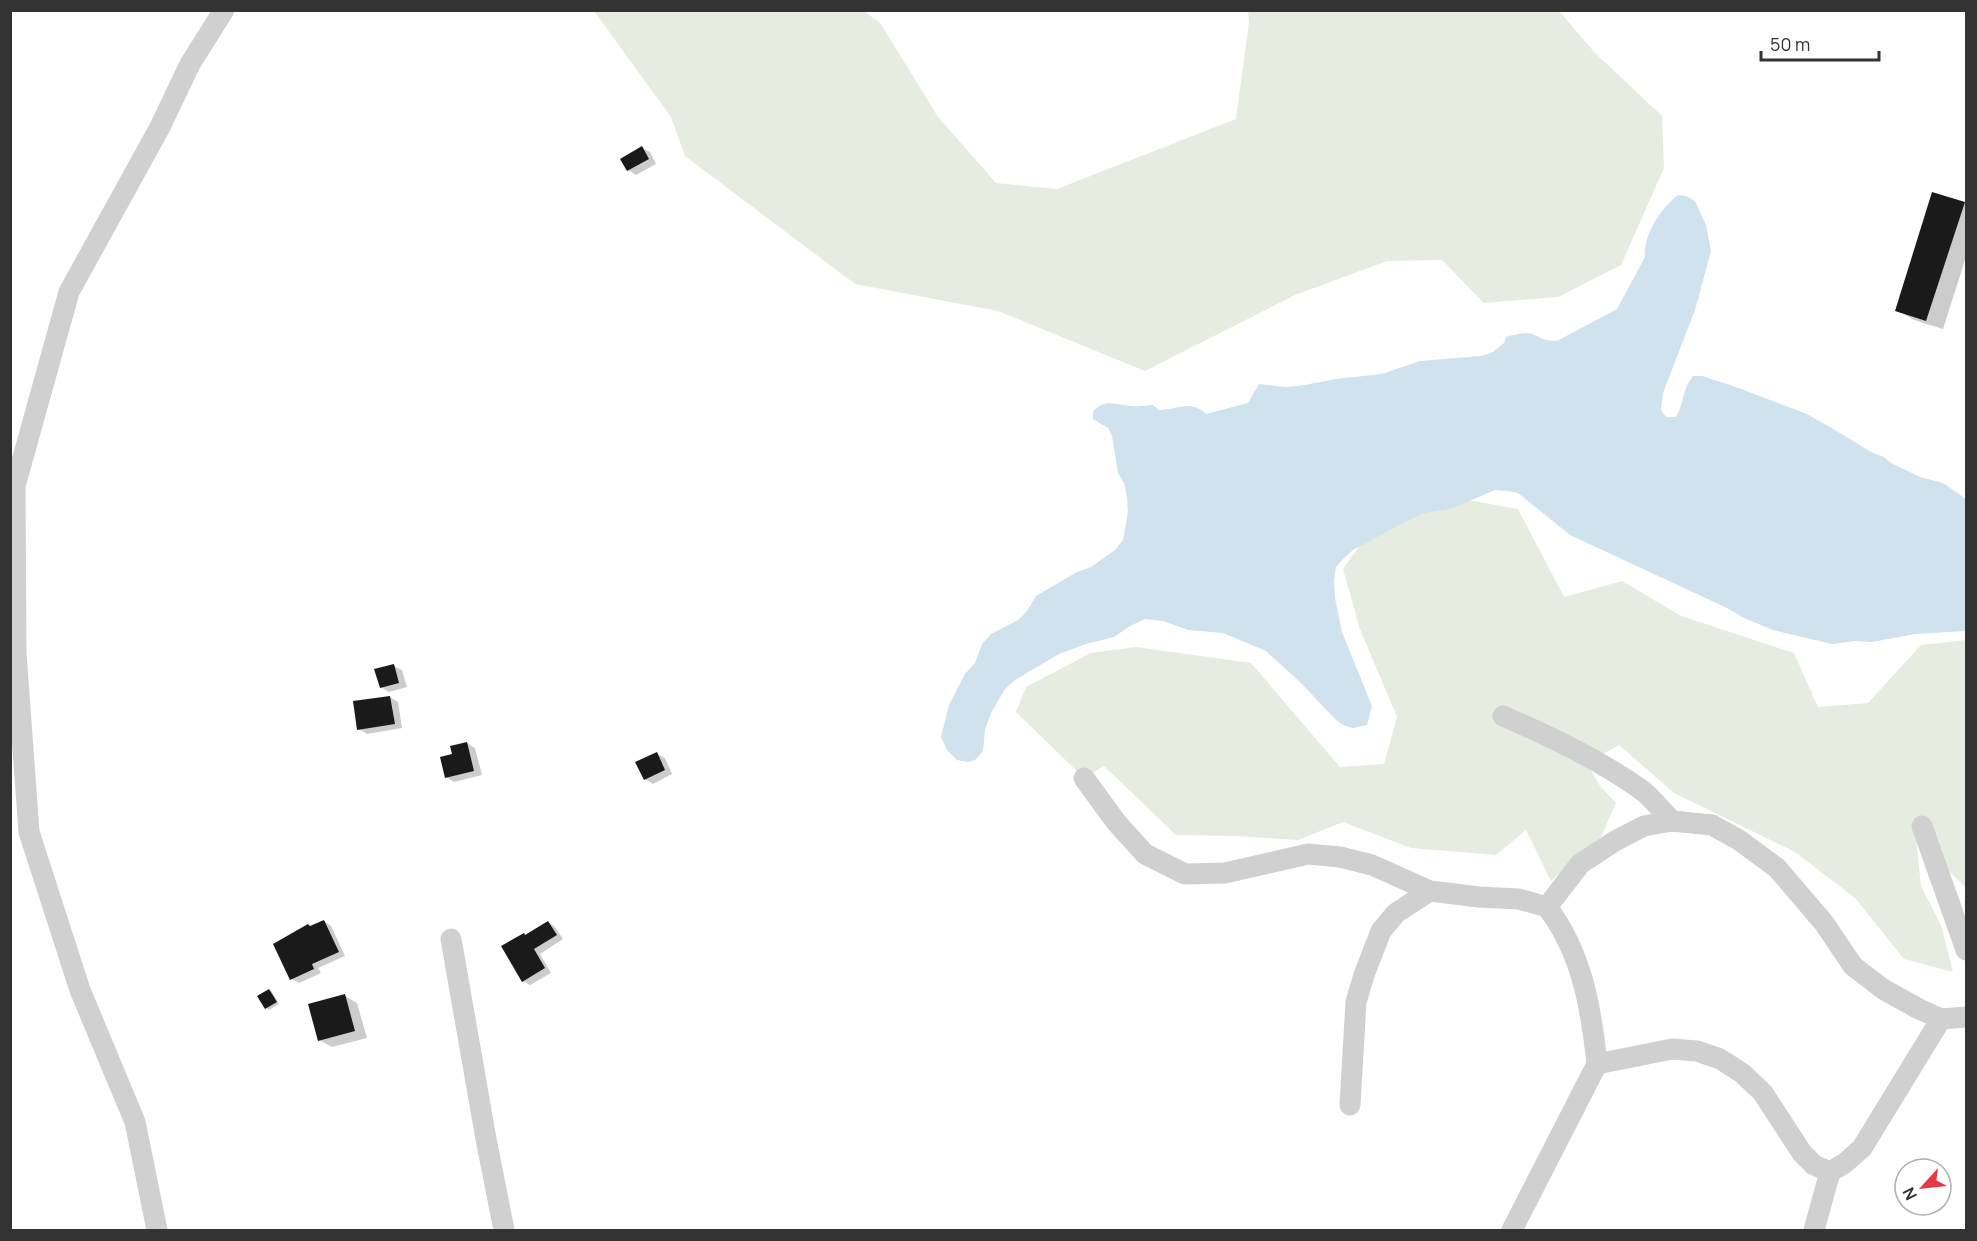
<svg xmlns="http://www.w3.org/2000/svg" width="1977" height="1241" viewBox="0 0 1977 1241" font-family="Manrope,sans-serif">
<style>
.green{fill:#e6ecdf}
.water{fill:#cfe2ee}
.shadow{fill:#0003}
.building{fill:#1a1a1a}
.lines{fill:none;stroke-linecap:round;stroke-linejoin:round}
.minor{stroke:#d0d0d0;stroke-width:21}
</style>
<rect width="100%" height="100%" fill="#fff"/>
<!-- green -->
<g class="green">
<path d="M594,11H864L881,24L938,117L996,183L1057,189L1236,119L1249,22L1248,11H1559L1595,53L1662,116L1664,168L1621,265L1558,297L1484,303L1442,260L1387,261L1295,295L1145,371L998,311L855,284L685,156L671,117Z"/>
<path d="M1450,497L1518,509L1564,597L1622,581L1681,616L1794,653L1818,707L1868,703L1921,645L1966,640V888L1916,838L1921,886L1941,925L1953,972L1904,959L1855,898L1795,852L1674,793L1619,745L1587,763L1600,786L1616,803L1601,837L1551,881L1526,830L1496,855L1411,848L1343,822L1298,840L1235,836L1176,835L1104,766L1084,778L1016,712L1026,687L1091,653L1136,647L1251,663L1340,767L1384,764L1397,717L1360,629L1343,569L1380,517Z"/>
</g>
<!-- water -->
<path class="water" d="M1678,195L1686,196L1695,201L1706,225L1711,251L1695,310L1663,393L1661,410L1666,417H1676C1684,404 1683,387 1693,376H1702L1733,386L1807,414L1835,430L1871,452L1884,457L1891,463L1920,477L1943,483L1966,499V631L1915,634L1872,642L1855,641L1832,644L1773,630L1744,618L1727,608L1570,535L1518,493L1508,491L1495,490L1450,509L1424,513L1403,523L1353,550L1343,559L1336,567L1334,580L1335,598L1342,632L1372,706L1367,725L1353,728L1345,726L1336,720L1301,683L1266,651L1223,633L1188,630L1163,621L1145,619L1130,626L1114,637L1086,644L1059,654L1015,680L1005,689L991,713L985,730L983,751L975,760L968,762L957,760L947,750L941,737L949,705L965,674L975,663L982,644L991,634L1018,620L1027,611L1036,596L1077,572L1091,567L1115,550L1123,540L1128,512L1127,497L1124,483L1118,473L1112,436L1108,428L1093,419V412C1104,397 1118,406 1133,406C1140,407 1147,405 1153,405L1159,410C1178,410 1190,399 1206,414L1248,403L1259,384L1285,387L1299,386L1336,379L1382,374L1420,361L1481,356L1493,352L1504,343L1506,337C1513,335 1525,332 1532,334C1542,338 1544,341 1557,341L1617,309L1645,257C1643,235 1661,208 1678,195Z"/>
<!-- shadow -->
<g class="shadow">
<path d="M642,148L650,152L656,164L636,175L628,170Z"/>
<path d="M1964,203L1966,205V257L1943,329L1914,320L1897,310Z"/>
<path d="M394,666L402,670L407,687L389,692L381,687Z"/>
<path d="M390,697L398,702L402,728L367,734L359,729Z"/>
<path d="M467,743L475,748L482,775L454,782L446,777L454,755Z"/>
<path d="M657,754L665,758L672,774L653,784L645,779Z"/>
<path d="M324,921L331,926L345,956L318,968L321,973L299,983L292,979L311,927Z"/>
<path d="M548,922L555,927L563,939L540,954L551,973L530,985L523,981L524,934L527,936Z"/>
<path d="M269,990L272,992L279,1004L269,1010L266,1008Z"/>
<path d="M345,996L357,1003L367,1038L332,1047L319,1040Z"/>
</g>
<!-- building -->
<g class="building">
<path d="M642,146L649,159L627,171L620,159Z"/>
<path d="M1932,192L1965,202L1926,321L1895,311Z"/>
<path d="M394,664L399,683L380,688L374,669Z"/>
<path d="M390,696L395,724L357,730L353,701Z"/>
<path d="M467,742L474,771L445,778L440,757L452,754L450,746Z"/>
<path d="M657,752L665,770L644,780L635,762Z"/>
<path d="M324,920L339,952L312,964L314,969L290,980L273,944L308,924L310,926Z"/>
<path d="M548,921L557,935L534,949L545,968L522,982L501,946L524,933L525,935Z"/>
<path d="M269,989L277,1002L265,1009L257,996Z"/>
<path d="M345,994L355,1031L318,1041L308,1004Z"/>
</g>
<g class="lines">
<!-- minor -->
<g class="minor">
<path d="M1503,716C1551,737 1600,760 1643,791C1653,799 1662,811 1672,821"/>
<path d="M1084,778L1116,822L1145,854L1185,874L1225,873L1308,854L1340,857L1372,865L1430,891L1479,897L1519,899L1547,907L1580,864L1615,841L1644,826L1672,821L1712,825L1739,840L1777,868L1824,923L1853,966L1883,989L1917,1008L1941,1019L1966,1017"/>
<path d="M1922,826L1966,950"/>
<path d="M1547,907C1582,953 1591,1007 1597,1064L1672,1049L1697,1051L1720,1059L1742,1073L1763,1093L1802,1153L1814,1165L1830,1172L1845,1163L1862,1148L1941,1019"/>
<path d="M451,939L486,1139L504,1230"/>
<path d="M1350,1105L1356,1002L1364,975L1381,931L1396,913L1430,891"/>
<path d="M157,1230L135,1122L80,990L29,832L16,653L15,486L69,292L160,127L190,64L224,10"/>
<path d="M1512,1230L1597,1064"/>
<path d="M1814,1230L1830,1172"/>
</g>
</g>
<!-- border -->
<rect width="1977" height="1241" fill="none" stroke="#333333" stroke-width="24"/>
<!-- north arrow -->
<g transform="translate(1923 1187) rotate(243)"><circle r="28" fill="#ffffff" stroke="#adadad" stroke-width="1.5"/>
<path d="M0-4.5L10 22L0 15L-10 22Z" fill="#e63946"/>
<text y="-9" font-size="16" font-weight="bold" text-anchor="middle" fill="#333333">N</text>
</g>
<!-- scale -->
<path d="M1761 51v9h118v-9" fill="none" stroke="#333333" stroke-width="3"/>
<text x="1770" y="51" font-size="18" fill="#333333" stroke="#ffffff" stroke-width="4.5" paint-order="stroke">50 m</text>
</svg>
